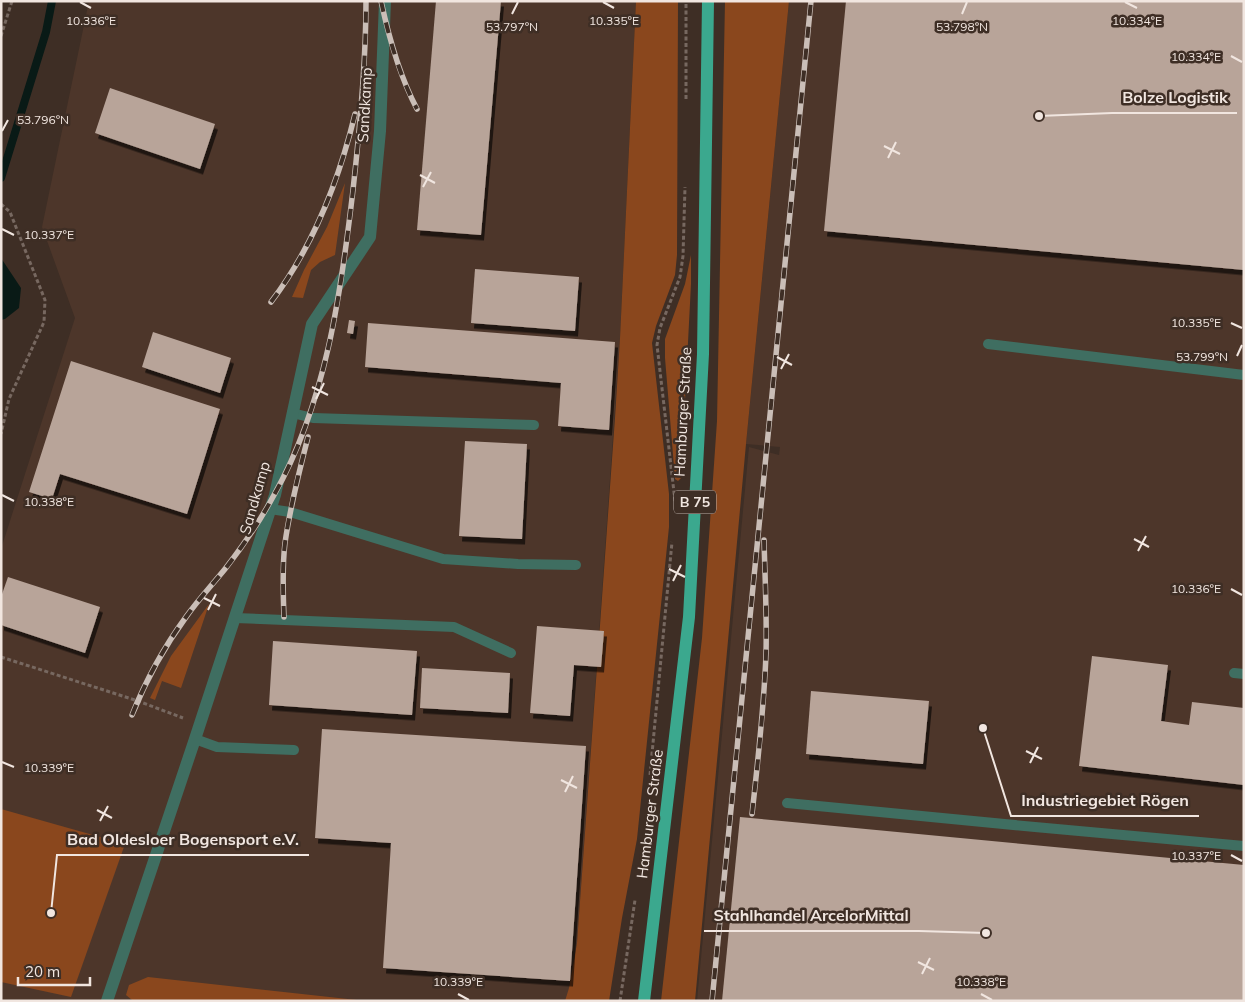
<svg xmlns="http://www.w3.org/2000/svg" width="1245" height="1002" viewBox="0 0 1245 1002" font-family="Mulish,sans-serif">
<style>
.built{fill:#4d362a}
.green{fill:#8a471d}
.water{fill:#091a16}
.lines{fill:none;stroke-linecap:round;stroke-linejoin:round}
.stream{stroke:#091a16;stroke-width:8}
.building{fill:#b8a499;filter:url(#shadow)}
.path{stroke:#776860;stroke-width:3;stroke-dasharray:4 2.5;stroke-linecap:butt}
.service{stroke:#3f6e61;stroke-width:10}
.minor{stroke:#3f6e61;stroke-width:12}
.primary{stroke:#3ba88e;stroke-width:12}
.rail-casing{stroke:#cabeb7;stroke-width:5.5}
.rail{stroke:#3e2e25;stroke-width:4;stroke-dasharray:11;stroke-linecap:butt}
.ticks{fill:none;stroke:#f1e6e0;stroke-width:2}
.labels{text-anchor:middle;stroke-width:5;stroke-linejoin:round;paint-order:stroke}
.shield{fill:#3e2e25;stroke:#bbafa8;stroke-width:1}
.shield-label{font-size:14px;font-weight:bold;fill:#f1e6e0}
.street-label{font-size:15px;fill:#f1e6e0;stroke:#3e2e25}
.ticks-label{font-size:12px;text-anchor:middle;fill:#f1e6e0;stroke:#3e2e25;stroke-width:5;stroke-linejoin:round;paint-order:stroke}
.leader{fill:none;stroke:#f1e6e0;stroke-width:2}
.callout-dot{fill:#f1e6e0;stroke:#3e2e25;stroke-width:2}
.callout-label{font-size:16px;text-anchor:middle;font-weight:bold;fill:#f1e6e0;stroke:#3e2e25;stroke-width:5;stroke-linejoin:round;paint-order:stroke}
</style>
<defs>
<filter id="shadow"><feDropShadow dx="3" dy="5.5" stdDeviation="0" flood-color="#0009"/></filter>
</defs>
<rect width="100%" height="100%" fill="#3e2e25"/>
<!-- built -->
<g class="built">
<path d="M89,1H636L620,338L577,943L567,1001H1V549L75,318L42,227Z"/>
<path d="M789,1H1244V1001H697L749,447L779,455L780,447L746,444Z"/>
</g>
<!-- green -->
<g class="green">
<path d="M636,1H678L677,255L675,275L656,326L652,343L669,494V527L637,839L622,918L609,1001H565L569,988L577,943L615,418L620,338Z"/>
<path d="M725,1H789L746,444L695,1001H661L702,638L717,421Z"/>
<path d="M345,183L335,255L320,262L311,270L303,298L292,297L304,270L327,227Z"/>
<path d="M691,255V284L681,478L678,481L675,479L665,358V339L685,284Z"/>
<path d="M209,604L181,688L162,681L155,700L150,698L171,656Z"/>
<path d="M1,809L125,844L71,997L1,982Z"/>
<path d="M148,977L366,1001L132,1000L126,995L129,985Z"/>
</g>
<!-- water -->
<path class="water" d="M1,258L21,288L19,308L5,319L1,320Z"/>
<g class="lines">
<!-- stream -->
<path class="stream" d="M1,178L46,32L52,1"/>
</g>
<!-- building -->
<g class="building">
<path d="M436,1H501L481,235L417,230Z"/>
<path d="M846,1H1244V270L824,231Z"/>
<path d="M110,88L215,124L200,169L95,133Z"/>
<path d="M475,269L579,277L575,331L471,323Z"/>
<path d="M349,320L355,321L353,334L347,333Z"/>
<path d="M368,323L615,342L609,430L558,426L561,383L365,367Z"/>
<path d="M153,332L231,358L220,393L142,367Z"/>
<path d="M71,361L220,409L187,514L60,474L52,499L29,492Z"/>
<path d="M465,441L527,444L522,539L459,536Z"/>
<path d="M8,577L100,607L85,653L1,625V597Z"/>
<path d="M537,626L604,631L601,667L574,665L570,716L530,713Z"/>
<path d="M273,641L417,651L412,715L269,705Z"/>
<path d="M1092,656L1168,665L1161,721L1189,725L1192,702L1244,708V785L1079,766Z"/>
<path d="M422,668L510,673L508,713L420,708Z"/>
<path d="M811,691L929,701L923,764L806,754Z"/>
<path d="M322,729L586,746L570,981L383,968L391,843L315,838Z"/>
<path d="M740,817L1244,865V1001H722Z"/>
</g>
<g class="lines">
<!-- path -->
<g class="path">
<path d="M1,36L12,1"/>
<path d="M686,99V1"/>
<path d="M1,204L10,212L45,300L44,322L9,399L1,434"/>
<path d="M675,501L657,345L660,328L680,277L683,256L685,187"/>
<path d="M1,657L138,701L183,718"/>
<path d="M650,775L672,542"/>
<path d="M620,1001L635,900"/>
</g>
<!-- service -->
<g class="service">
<path d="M988,344L1244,375"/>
<path d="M292,413L313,418L534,425"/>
<path d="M270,509L290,512L443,559L518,564L576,565"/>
<path d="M235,618L454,627L511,653"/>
<path d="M1234,673L1244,674"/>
<path d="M195,739L217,747L294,750"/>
<path d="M787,803L1035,827L1244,846"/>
</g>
<!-- minor -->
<path class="minor" d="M107,1001L195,739L275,495L312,324L370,237L380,131L385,1"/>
<!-- primary -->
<path class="primary" d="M644,1001L689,617L703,354L708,1"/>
<defs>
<g id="rail">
<path d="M381,1C389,38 399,75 417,109"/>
<path d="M271,302C313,247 339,180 355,114"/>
<path d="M284,617C283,592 282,567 285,543C290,507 299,472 308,437"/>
<path d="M132,715C146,680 164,647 186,617C198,600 212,585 225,569C243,546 260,521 274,495C326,403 341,293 353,190C360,127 366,64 366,1"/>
<path d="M752,814C758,761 764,708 766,654C767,616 765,578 764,540"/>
<path d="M712,1001L811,1"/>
</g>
</defs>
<!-- rail casing -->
<use href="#rail" class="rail-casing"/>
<!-- rail -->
<use href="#rail" class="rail"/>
</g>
<!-- ticks -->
<path class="ticks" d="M80,2L91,8M603,2L614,8M1125,2L1137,8M512,14L518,2M962,14L967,2M1231,56L1242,62M2,131L8,120M884,146L900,154M888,158L896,142M420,175L435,183M423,187L431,172M2,229L14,235M1231,323L1242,328M1237,356L1242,345M777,357L792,365M781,369L789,354M312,387L328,395M316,399L324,383M2,495L14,501M1134,539L1149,547M1138,551L1146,536M669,569L685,577M673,581L681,565M1231,589L1242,595M204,598L220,606M208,610L216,594M1026,751L1042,759M2,762L14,767M1030,763L1038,747M561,780L577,788M565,792L573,776M97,810L112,818M100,821L108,806M1231,855L1242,861M918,962L934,970M922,974L930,958M458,994L469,1000M981,994L992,1000"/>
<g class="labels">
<!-- shield labels -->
<rect class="shield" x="674" y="490.5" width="42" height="23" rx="4"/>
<g class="shield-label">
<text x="695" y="507">B 75</text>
</g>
<!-- street labels -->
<g class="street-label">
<text transform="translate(365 105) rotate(-87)" y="5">Sandkamp</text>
<text transform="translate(683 412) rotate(-87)" y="5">Hamburger Straße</text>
<text transform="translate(255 498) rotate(-74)" y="5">Sandkamp</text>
<text transform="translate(650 814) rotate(-83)" y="5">Hamburger Straße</text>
</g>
</g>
<g class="ticks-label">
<text x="91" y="25">10.336°E</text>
<text x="614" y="25">10.335°E</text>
<text x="1137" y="25">10.334°E</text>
<text x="512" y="31">53.797°N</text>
<text x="962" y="31">53.798°N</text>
<text x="1196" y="61">10.334°E</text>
<text x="43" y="124">53.796°N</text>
<text x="49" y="239">10.337°E</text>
<text x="1196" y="327">10.335°E</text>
<text x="1202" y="361">53.799°N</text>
<text x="49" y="506">10.338°E</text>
<text x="1196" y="593">10.336°E</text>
<text x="49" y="772">10.339°E</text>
<text x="1196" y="860">10.337°E</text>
<text x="458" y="986">10.339°E</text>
<text x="981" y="986">10.338°E</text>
</g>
<!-- callouts -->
<path class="leader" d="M1039 116L1112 113H1237M983 728L1011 816H1199M51 913L57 855H309M986 933L919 931H704"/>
<g class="callout-dot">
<circle cx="1039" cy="116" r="5"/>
<circle cx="983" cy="728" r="5"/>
<circle cx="51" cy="913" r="5"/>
<circle cx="986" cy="933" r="5"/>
</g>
<g class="callout-label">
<text x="1175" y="103">Bolze Logistik</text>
<text x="1105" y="806">Industriegebiet Rögen</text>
<text x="183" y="845">Bad Oldesloer Bogensport e.V.</text>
<text x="811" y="921">Stahlhandel ArcelorMittal</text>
</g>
<!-- border -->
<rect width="1245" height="1002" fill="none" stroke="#f1e6e0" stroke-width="5"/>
<!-- scale -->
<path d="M18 977v8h72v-8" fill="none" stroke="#f1e6e0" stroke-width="2.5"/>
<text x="25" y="977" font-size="15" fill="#f1e6e0" stroke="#3e2e25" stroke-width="4" paint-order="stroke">20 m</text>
</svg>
